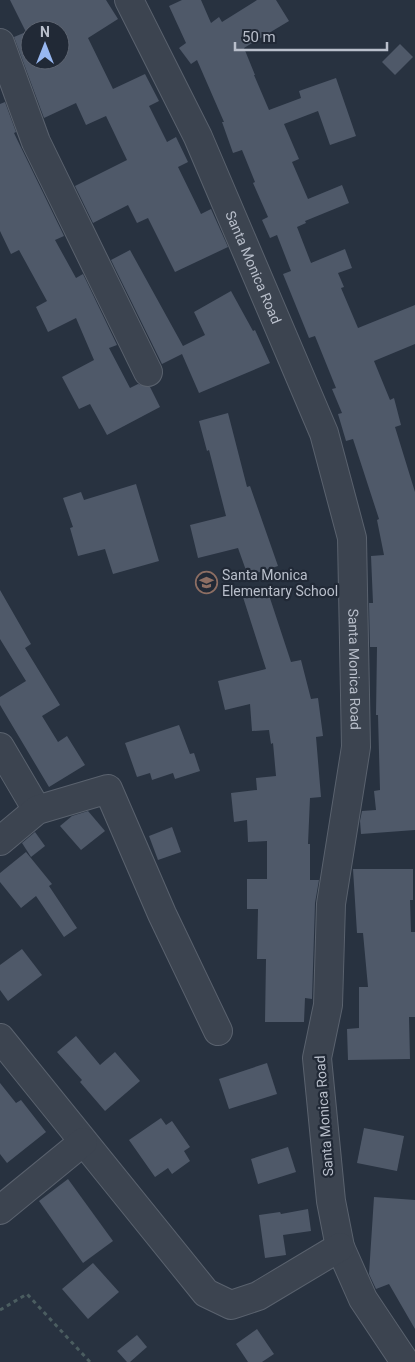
<svg xmlns="http://www.w3.org/2000/svg" width="415" height="1362" viewBox="0 0 415 1362" font-family="Roboto,sans-serif">
<style>
.building{fill:#4f5969;fill-rule:evenodd}
.lines{fill:none;stroke-linecap:round;stroke-linejoin:round}
.minor-casing{stroke:#5a626e;stroke-width:30}
.path{stroke:#4b5d60;stroke-width:3;stroke-dasharray:4 4;stroke-linecap:butt}
.minor{stroke:#3c4450;stroke-width:28}
.labels{text-anchor:middle;stroke-width:4.5;stroke-linejoin:round;paint-order:stroke}
.street-label{font-size:14px;fill:#b9bfcb;stroke:#212936}
.poi-label{font-size:14px;fill:#b9bfcb;stroke:#212936;text-anchor:start}
</style>
<rect width="100%" height="100%" fill="#283240"/>
<!-- building -->
<g class="building">
<path d="M10,0H106L118,19L88,38L113,89L145,74L159,101L149,106L167,142L176,137L188,162L178,167L201,214L211,209L228,247L175,272L148,218L137,223L128,205L93,223L75,186L127,160L106,116L86,125L76,103L44,118L14,37L26,32ZM30,30H60V60H30Z"/>
<path d="M182,0H201L211,23L219,17L222,22L257,0H276L289,21L244,48L255,75H254L269,110L301,98L299,91L336,78L356,136L330,145L318,111L284,124L299,159L292,162L308,199L342,185L349,203L305,221L306,223L297,227L311,263L345,249L352,268L338,273L344,287L341,288L358,328L415,305V344L374,361L390,400L394,398L401,425L395,427L415,492V830L361,834L360,821L362,811L376,810L374,791L380,790L378,715H376L377,647H370L369,603H373L371,556L384,555L377,520L379,519L353,439L346,441L338,414L342,413L332,389L336,388L315,336L309,338L283,274L291,271L277,235L270,238L262,220L268,217L253,183L255,182L242,150L233,153L222,122H224L197,60L191,64L179,48L186,43L169,6Z"/>
<path d="M400,44L413,57L395,75L382,62Z"/>
<path d="M5,102L16,132L14,133L64,236L55,240L76,278L83,274L117,345L109,348L130,388L138,384L150,387L160,407L107,435L90,404L79,409L62,377L94,360L76,318L48,332L36,307L47,301L19,250L11,254L0,231V104Z"/>
<path d="M130,250L183,346L205,335L194,312L231,291L253,331L255,330L270,363L199,393L182,354L162,364L111,260Z"/>
<path d="M228,413L247,487L250,486L278,566L248,576L238,548L198,558L190,525L226,516L209,450L207,451L199,421Z"/>
<path d="M136,484L159,561L113,574L105,549L78,556L70,528L73,527L63,498L81,492L84,500Z"/>
<path d="M266,586L291,662L301,660L311,699L318,698L323,736L316,737L321,797L310,798L308,844H310V880H319L315,903L312,999L305,998L304,1022H265L266,959H257L258,909H247V879H267V841L248,842L247,820L234,822L231,793L257,790L256,778L276,776L273,743L271,744L269,730L252,731L250,704L225,710L218,681L266,669L242,594Z"/>
<path d="M0,590L31,644L25,648L60,705L42,716L58,742L67,736L85,765L49,787L0,705V697L26,681L0,639Z"/>
<path d="M179,725L190,754L194,753L200,771L175,779L173,773L152,780L150,773L137,777L125,743Z"/>
<path d="M88,811L105,831L81,850L60,826L72,816Z"/>
<path d="M172,827L181,852L158,860L149,836Z"/>
<path d="M35,832L45,846L31,857L22,843Z"/>
<path d="M26,852L52,884L49,886L77,928L64,937L36,896L21,908L0,882V873Z"/>
<path d="M353,869H413V900H410L411,932H415V1017H409L410,1059L348,1060L347,1029L359,1028V987H368L363,933H357Z"/>
<path d="M22,949L42,975L8,1001L0,990V965Z"/>
<path d="M76,1036L100,1065L115,1052L140,1081L105,1111L80,1082L82,1080L57,1052Z"/>
<path d="M267,1063L277,1094L229,1109L219,1079Z"/>
<path d="M0,1083L16,1103L21,1100L46,1132L7,1163L0,1154Z"/>
<path d="M161,1118L166,1125L172,1121L190,1147L184,1151L190,1161L172,1174L168,1168L155,1177L129,1140Z"/>
<path d="M364,1128L404,1136L397,1171L357,1163Z"/>
<path d="M288,1147L296,1172L258,1184L251,1159Z"/>
<path d="M68,1179L113,1241L83,1263L39,1201Z"/>
<path d="M374,1197L415,1200V1329L389,1284L376,1289L369,1274Z"/>
<path d="M308,1209L311,1231L283,1235L286,1255L265,1258L259,1215L280,1212L281,1214Z"/>
<path d="M93,1263L119,1292L88,1319L62,1289Z"/>
<path d="M257,1329L274,1354L262,1362H248L236,1344Z"/>
<path d="M137,1335L147,1347L130,1362H127L117,1351Z"/>
</g>
<g class="lines">
<defs>
<g id="minor">
<path id="s1" d="M129,0L198,137L324,433L352,538L356,747L331,904L328,1005L317,1058L331,1201L340,1247L363,1299L405,1362"/>
<path d="M0,43L36,142L148,372"/>
<path d="M0,747L37,810"/>
<path d="M0,841L37,810L108,789L162,914L218,1031"/>
<path d="M0,1038L206,1293L231,1305L258,1296L340,1247"/>
<path d="M0,1210L83,1142"/>
</g>
</defs>
<!-- minor casing -->
<use href="#minor" class="minor-casing"/>
<!-- path -->
<path class="path" d="M0,1310L27,1294L90,1362"/>
<!-- minor -->
<use href="#minor" class="minor"/>
</g>
<!-- icons -->
<defs>
<symbol id="school-ring" viewBox="-11 -11 22 22"><circle r="9.5" fill="#212936" stroke="#8d6e63" stroke-width="1.5"/><path d="M0-5L7-2L0 1L-7-2ZM-4 1L0 2.5L4 1V4Q0 6-4 4Z" fill="#8d6e63"/></symbol>
</defs>
<g fill-rule="evenodd">
<use href="#school-ring" x="194" y="570" width="25" height="25"/>
</g>
<g class="labels">
<!-- street labels -->
<g class="street-label">
<text dy="5" stroke="none"><textPath href="#s1" startOffset="295">Santa Monica Road</textPath></text>
<text dy="5" stroke="none"><textPath href="#s1" startOffset="715">Santa Monica Road</textPath></text>
<text transform="translate(324 1116) rotate(-94)" y="5">Santa Monica Road</text>
</g>
<!-- poi labels -->
<g class="poi-label">
<text x="222" y="580">Santa Monica<tspan x="222" dy="16">Elementary School</tspan></text>
</g>
</g>
<!-- north arrow -->
<g transform="translate(45 45)"><circle r="24" fill="#212936" stroke="#5e6572"/>
<path d="M0-4L9 19L0 12L-9 19Z" fill="#97b7f1"/>
<text y="-8" font-size="14" font-weight="bold" text-anchor="middle" fill="#b9bfcb">N</text>
</g>
<!-- scale -->
<path d="M235 42v8h152v-8" fill="none" stroke="#b9bfcb" stroke-width="2.5"/>
<text x="242" y="42" font-size="15" fill="#b9bfcb" stroke="#212936" stroke-width="4" paint-order="stroke">50 m</text>
</svg>
